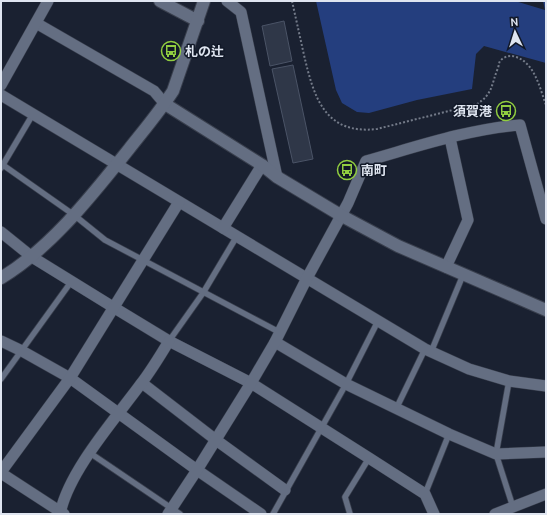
<svg xmlns="http://www.w3.org/2000/svg" width="547" height="515" viewBox="0 0 547 515" font-family="Cabin,'Noto Sans JP',sans-serif">
<style>
.water{fill:#243e7e}
.building{fill:#2f3748;stroke:#4a5366}
.lines{fill:none;stroke-linecap:round;stroke-linejoin:round}
.lane-casing{stroke:#393f4d;stroke-width:7}
.street-casing{stroke:#393f4d;stroke-width:12}
.secondary-casing{stroke:#393f4d;stroke-width:14}
.path{stroke:#747b89;stroke-width:2;stroke-dasharray:2 2;stroke-linecap:butt}
.lane{stroke:#646e82;stroke-width:5.5}
.street{stroke:#646e82;stroke-width:11}
.secondary{stroke:#646e82;stroke-width:12}
.labels{text-anchor:middle;stroke-width:3;stroke-linejoin:round;paint-order:stroke}
.poi-label{font-size:13px;font-weight:bold;fill:#dfe5f0;stroke:#111827;text-anchor:start}
</style>
<rect width="100%" height="100%" fill="#1a2131"/>
<!-- water -->
<path class="water" d="M316,1H515L545,10L543,1H546V63L484,46L476,54L472,89L417,100L369,113L357,112L342,103L336,90Z"/>
<!-- building -->
<g class="building">
<path d="M284,21L292,61L270,66L262,26Z"/>
<path d="M293,65L313,159L293,163L272,69Z"/>
</g>
<g class="lines">
<defs>
<g id="lane">
<path d="M3,165L74,215L105,240L279,332"/>
<path d="M1,168L33,114"/>
<path d="M169,341L203,293L237,236"/>
<path d="M431,352L463,275"/>
<path d="M1,379L71,282"/>
<path d="M509,381L496,454L513,507"/>
<path d="M396,409L425,349"/>
<path d="M90,453L180,514"/>
<path d="M425,494L449,434"/>
<path d="M273,514L346,384L378,321"/>
<path d="M350,514L345,497L369,458"/>
</g>
<g id="street">
<path d="M227,1L241,12L277,177"/>
<path d="M36,23L154,91L165,104"/>
<path d="M1,85L48,1"/>
<path d="M1,95L425,349L469,369L509,381L546,386"/>
<path d="M223,228L262,165"/>
<path d="M1,232L32,257L113,307L169,341L251,383L369,458L425,494L434,514"/>
<path d="M446,267L468,220L450,138"/>
<path d="M1,341L22,351L70,378L197,470L261,514"/>
<path d="M275,342L346,384L449,434L496,454L546,452"/>
<path d="M142,383L216,440L285,490"/>
<path d="M1,472L70,378L179,202"/>
<path d="M1,473L64,514"/>
<path d="M60,514C68,472 115,419 140,385C151,371 160,356 169,341"/>
<path d="M168,514L197,470L251,383L275,342L307,278L348,203L366,161C416,147 468,129 520,125L546,219"/>
<path d="M495,514L546,494"/>
</g>
<g id="secondary">
<path d="M160,1L198,21"/>
<path d="M165,104L262,165L277,177L342,216L398,246L546,310"/>
<path d="M1,278C51,248 93,194 129,149C144,130 160,111 173,91L204,1"/>
</g>
</defs>
<!-- lane casing -->
<use href="#lane" class="lane-casing"/>
<!-- street casing -->
<use href="#street" class="street-casing"/>
<!-- secondary casing -->
<use href="#secondary" class="secondary-casing"/>
<!-- path -->
<path class="path" d="M292,1C296,19 300,37 304,55C314,98 325,135 377,129L477,104C493,94 491,85 498,68C499,65 499,61 501,60C505,56 511,55 516,57C535,63 540,89 546,105"/>
<!-- lane -->
<use href="#lane" class="lane"/>
<!-- street -->
<use href="#street" class="street"/>
<!-- secondary -->
<use href="#secondary" class="secondary"/>
</g>
<!-- icons -->
<defs>
<symbol id="bus-ring" viewBox="-11 -11 22 22"><circle r="9.5" fill="#111827" stroke="#91cd40" stroke-width="1.5"/><path d="M-5-6H5V4H4V6H2V4H-2V6H-4V4H-5ZM-3.5-4V0h7V-4ZM-3.5 1.2v1.5H-2V1.2ZM2 1.2v1.5H3.5V1.2Z" fill="#91cd40"/></symbol>
</defs>
<g fill-rule="evenodd">
<use href="#bus-ring" x="160" y="40" width="22" height="22"/>
<use href="#bus-ring" x="495" y="100" width="22" height="22"/>
<use href="#bus-ring" x="336" y="159" width="22" height="22"/>
</g>
<g class="labels">
<!-- poi labels -->
<g class="poi-label">
<text x="185" y="56">札の辻</text>
<text x="492" y="116" text-anchor="end">須賀港</text>
<text x="361" y="175">南町</text>
</g>
</g>
<!-- border -->
<rect width="547" height="515" fill="none" stroke="#dfe5f0" stroke-width="4"/>
<!-- north arrow -->
<g transform="translate(515 32) rotate(356)" stroke="#111827" stroke-width="3" paint-order="stroke">
<path d="M0-3L7 15L0 10L-7 15Z" fill="#dfe5f0"/>
<text y="-6" font-size="11" font-weight="bold" text-anchor="middle" fill="#dfe5f0">N</text>
</g>
</svg>
